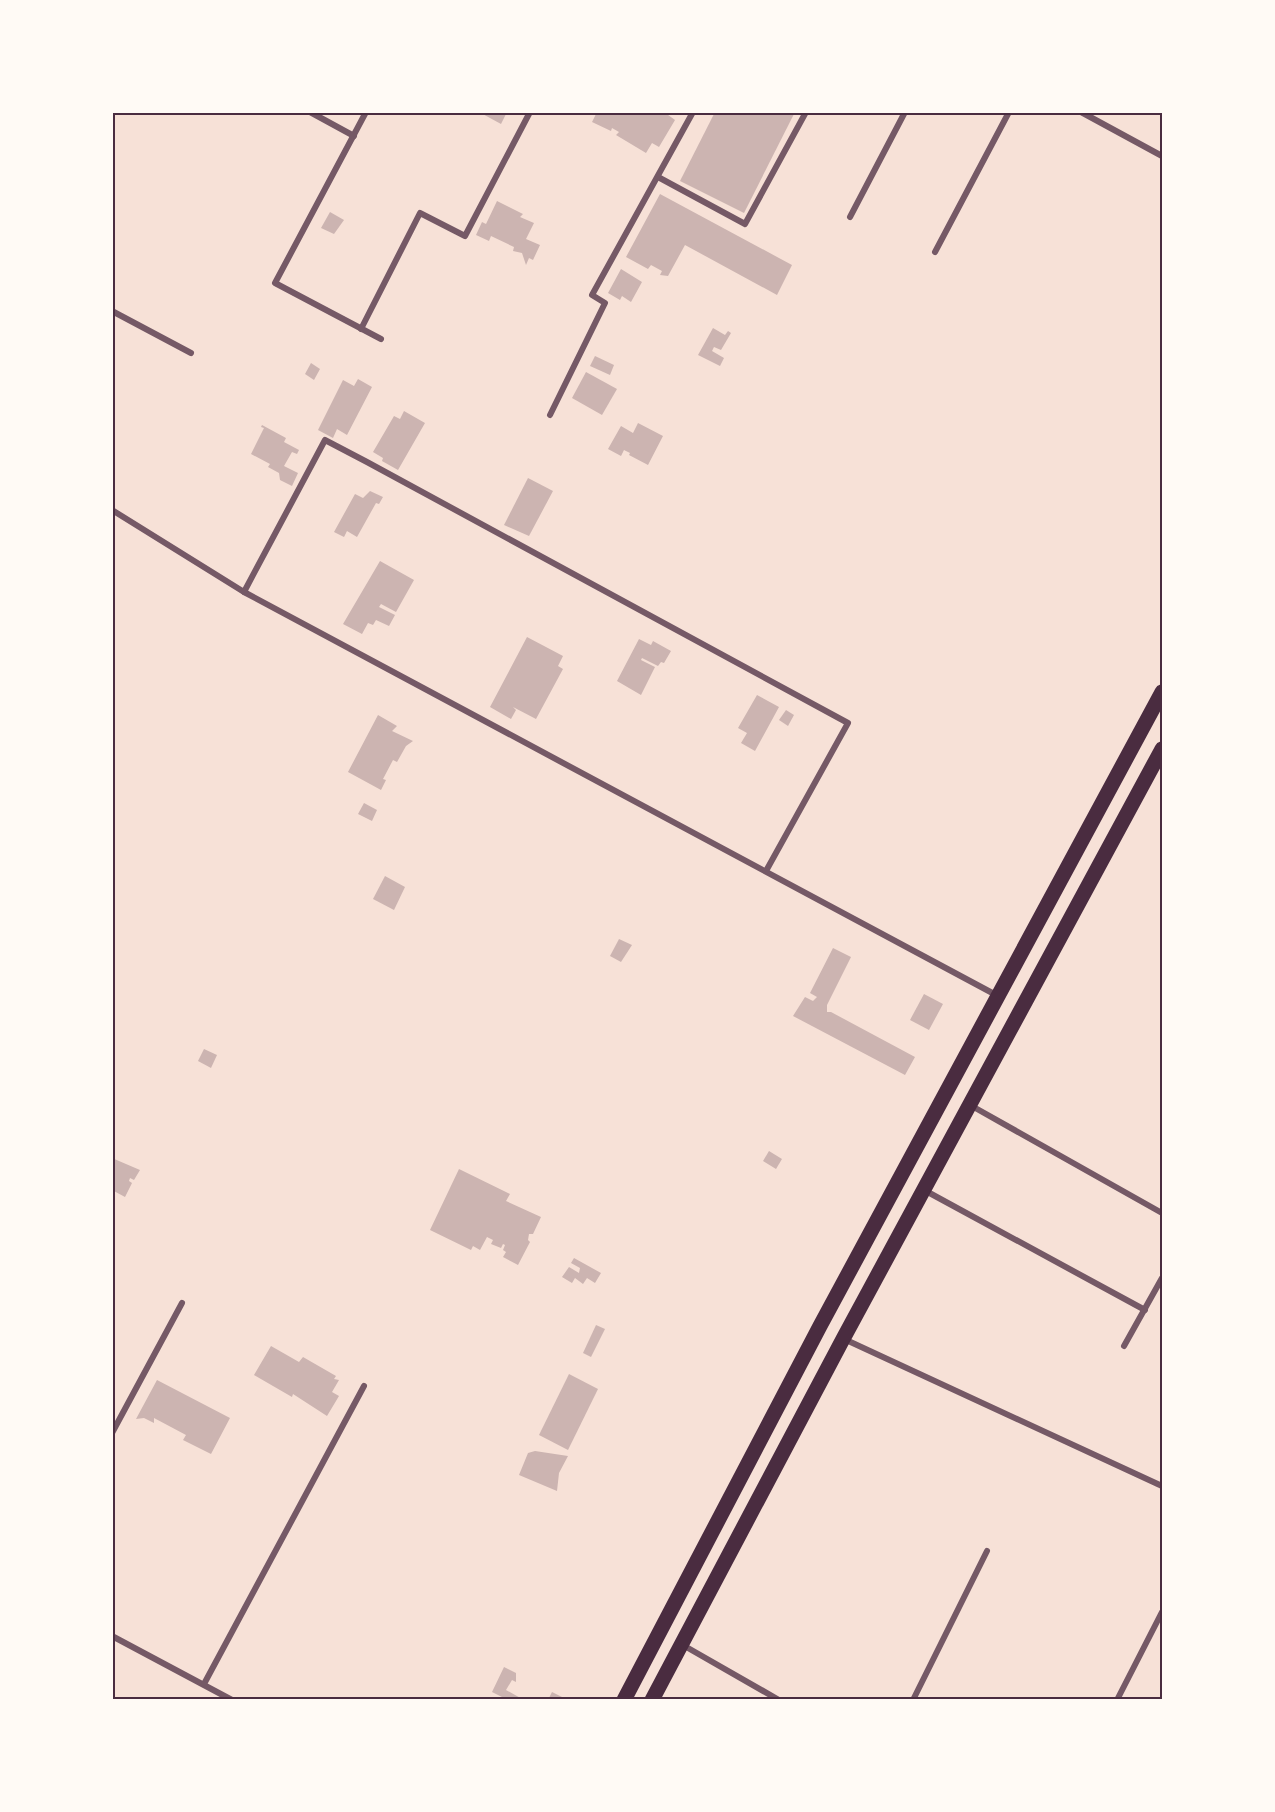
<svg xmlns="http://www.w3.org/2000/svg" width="1275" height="1812" viewBox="0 0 1275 1812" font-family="'Varela Round',sans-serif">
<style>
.building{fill:#ccb4b1}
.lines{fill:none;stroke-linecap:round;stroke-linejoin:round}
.minor{stroke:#755966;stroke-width:6}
.primary{stroke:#4a2c40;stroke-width:15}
.neatline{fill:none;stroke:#4a2c40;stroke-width:2}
</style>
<rect width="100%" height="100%" fill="#f7e1d7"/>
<!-- building -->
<g class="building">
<path d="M479,112H507L501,124Z"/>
<path d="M597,112H664L675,120L659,147L652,143L646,153L616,135L619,132L612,128L611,131L592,122Z"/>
<path d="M715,112H795L744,213L680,181Z"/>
<path d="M660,194L792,265L777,295L685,245L668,276L660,275L662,271L651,265L648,269L626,257Z"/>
<path d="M497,201L523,214L520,217L534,223L526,239L540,245L533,260L529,258L526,265L522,253L513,251L514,247L491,236L489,241L476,235L482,222L486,224Z"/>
<path d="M330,212L344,220L334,234L321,228Z"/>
<path d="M621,269L642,282L631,302L622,296L620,300L608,293Z"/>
<path d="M713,328L725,335L728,331L731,333L721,350L714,347L712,351L724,358L720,366L698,355Z"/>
<path d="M595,356L614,365L610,375L590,366Z"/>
<path d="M311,363L320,369L314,380L305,374Z"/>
<path d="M586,372L617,389L602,415L572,398Z"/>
<path d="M358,379L372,387L347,435L337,429L333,438L318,430L343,380L354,386Z"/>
<path d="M404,411L425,423L398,470L382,461L383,458L373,452L394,416L400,419Z"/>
<path d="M638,423L663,436L648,465L629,455L630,453L624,450L621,456L608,449L621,426L633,433Z"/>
<path d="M262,425L286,438L284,442L299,450L297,454L292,452L284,466L298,473L292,486L280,480L279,473L268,467L270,464L251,454L264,428L261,427Z"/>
<path d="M528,478L553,491L529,536L504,525Z"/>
<path d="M370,491L383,497L379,504L376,503L357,537L347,531L344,537L334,532L355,494L363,498Z"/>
<path d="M380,561L414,580L396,612L381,604L379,607L395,615L389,626L376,620L373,625L368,623L362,634L343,624Z"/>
<path d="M527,637L563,656L558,666L563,669L536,719L513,707L516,710L511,719L490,707Z"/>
<path d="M639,639L651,645L653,641L671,651L664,663L661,662L658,666L642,658L641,660L655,667L641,695L617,681Z"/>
<path d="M757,695L779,707L755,751L741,743L747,733L738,728Z"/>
<path d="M786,710L794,715L788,726L779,720Z"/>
<path d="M378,715L397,726L392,731L413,741L406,746L397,762L393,760L383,779L386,780L381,790L348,772Z"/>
<path d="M364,803L377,810L372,821L358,814Z"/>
<path d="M385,876L405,887L394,910L373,899Z"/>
<path d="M619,939L632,945L621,962L610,956Z"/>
<path d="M833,948L851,957L827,1005V1012H831L915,1057L905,1075L793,1016L805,997L813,1001L817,997L810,993Z"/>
<path d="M924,994L943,1004L929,1030L910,1020Z"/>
<path d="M204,1049L217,1055L211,1068L198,1061Z"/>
<path d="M769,1151L782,1159L776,1169L763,1161Z"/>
<path d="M112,1158L140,1170L134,1180L130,1178L129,1181L132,1183L125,1197L112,1190Z"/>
<path d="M459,1169L510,1194L506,1201L541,1217L533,1234H529L528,1240L530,1242L518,1265L503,1257L506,1252L503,1250L505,1245L503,1244L501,1248L491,1244L493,1240L487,1237L480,1250L473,1246L471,1250L430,1230Z"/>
<path d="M574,1258L601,1273L595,1283L587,1278L583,1284L575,1278L572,1283L562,1277L569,1267L579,1273L580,1268L571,1263Z"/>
<path d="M596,1325L605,1329L591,1357L583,1353Z"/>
<path d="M271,1346L299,1362L303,1357L336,1376L334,1379L339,1380L332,1392L339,1396L327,1416L293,1394L292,1397L254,1375Z"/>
<path d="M569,1374L598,1389L568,1450L539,1435Z"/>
<path d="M157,1380L230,1418L211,1454L183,1440L186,1435L154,1418V1423L144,1418L136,1419Z"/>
<path d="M535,1451L568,1456L559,1473L557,1491L519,1475L528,1453Z"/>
<path d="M504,1667L516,1673V1682L512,1680L506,1690L524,1700H502V1697L492,1692Z"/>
<path d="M552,1692L568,1700H548Z"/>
</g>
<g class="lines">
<!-- minor -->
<g class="minor">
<path d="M310,112L354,136"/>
<path d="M366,112L275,283L381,339"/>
<path d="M1081,112L1162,156"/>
<path d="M658,177L745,224L806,112"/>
<path d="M850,217L905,112"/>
<path d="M935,252L1009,112"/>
<path d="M112,311L191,353"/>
<path d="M361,329L420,213L465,236L530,112"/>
<path d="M550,415L605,303L592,295L693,112"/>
<path d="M112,510L244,592L998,996"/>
<path d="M244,592L325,440L367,462L848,723L766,871"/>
<path d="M970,1105L1162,1213"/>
<path d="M924,1190L1145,1310"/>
<path d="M844,1339L1162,1486"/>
<path d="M1124,1346L1162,1278"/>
<path d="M112,1433L182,1303"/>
<path d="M112,1636L232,1700"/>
<path d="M681,1644L779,1700"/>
<path d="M204,1684L364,1386"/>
<path d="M913,1700L987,1551"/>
<path d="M1117,1700L1162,1612"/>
</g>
<!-- primary -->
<g class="primary">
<path d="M624,1700L820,1326L1162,692"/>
<path d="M652,1700L843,1339L1162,749"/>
</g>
</g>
<!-- border -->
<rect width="1275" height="1812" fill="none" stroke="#fffaf5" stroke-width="228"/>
<rect x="114" y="114" width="1047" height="1584" class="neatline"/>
</svg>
